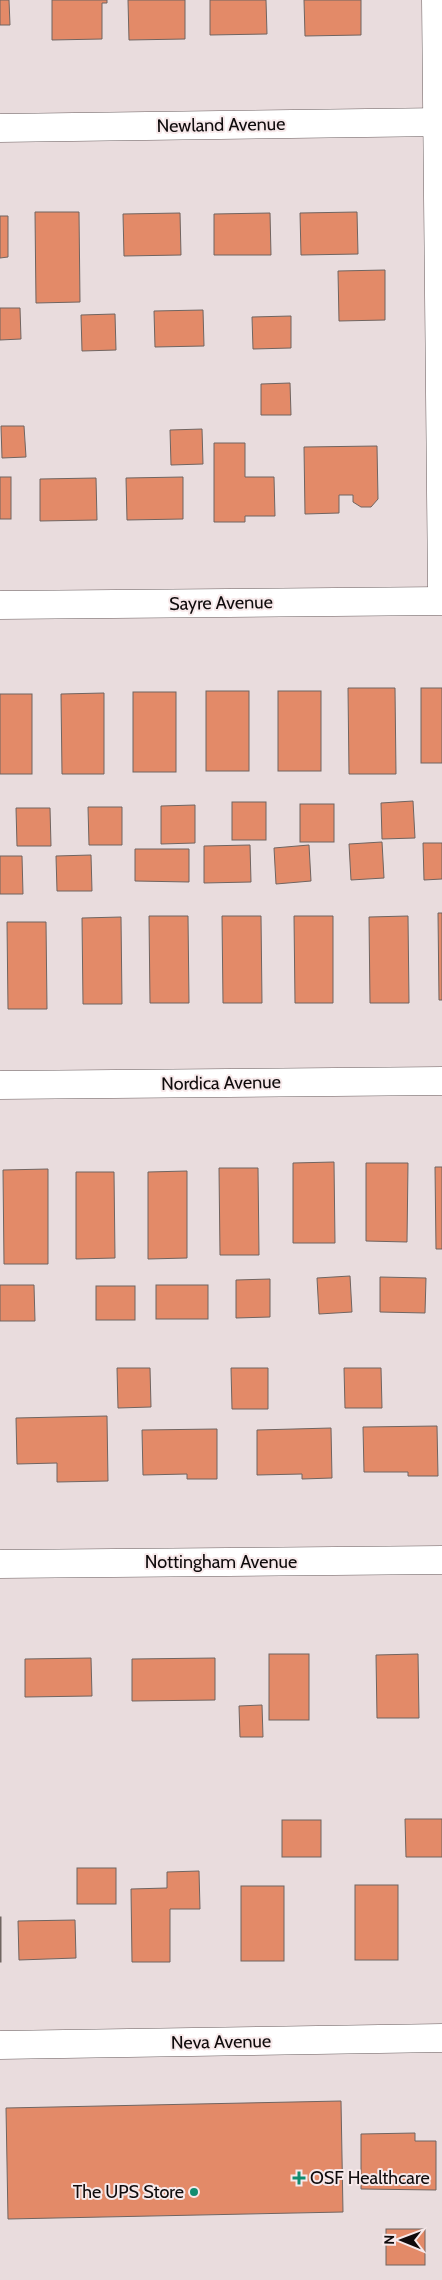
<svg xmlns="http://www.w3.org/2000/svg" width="442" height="2280" viewBox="0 0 442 2280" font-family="Cabin,sans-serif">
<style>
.building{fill:#e38a68;stroke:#706561}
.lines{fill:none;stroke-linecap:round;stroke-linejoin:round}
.minor-casing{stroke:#6a5e5f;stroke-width:29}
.minor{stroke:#fff;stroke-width:28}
.poi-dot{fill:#118c70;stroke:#f7e9ea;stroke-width:2}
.labels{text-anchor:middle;stroke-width:4;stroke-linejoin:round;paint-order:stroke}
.street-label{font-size:18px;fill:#0f0b0c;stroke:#f7e9ea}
.poi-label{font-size:18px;fill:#0f0b0c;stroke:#f7e9ea;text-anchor:start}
</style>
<rect width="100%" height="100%" fill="#e9dcdd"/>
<!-- building -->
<g class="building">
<path d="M0,0H9L10,25H0Z"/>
<path d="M52,0H107V3H102V39L52,40Z"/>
<path d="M128,0H185V39L129,40Z"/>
<path d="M210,0H266L267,34L210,35Z"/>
<path d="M304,0H361V35L305,36Z"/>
<path d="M35,212H79L80,302L36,303Z"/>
<path d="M357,212L358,254L301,255L300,213Z"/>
<path d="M180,213L181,255L124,256L123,214Z"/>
<path d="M270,213L271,255H214V214Z"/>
<path d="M0,216H8V257L0,258Z"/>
<path d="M385,270V320L339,321L338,271Z"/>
<path d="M0,308H20L21,339L0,340Z"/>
<path d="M203,310L204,346L155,347L154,311Z"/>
<path d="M115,314L116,350L82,351L81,315Z"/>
<path d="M291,316V348L253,349L252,317Z"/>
<path d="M290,383L291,415H261V384Z"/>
<path d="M1,426H24L26,457L2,458Z"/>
<path d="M202,429L203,464L171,465L170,430Z"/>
<path d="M214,443H245V477H274L275,516H245V522H214Z"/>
<path d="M377,446L378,499L371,507H361L353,502V495H339V513L305,514L304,447Z"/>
<rect x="0" y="477" width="11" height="42"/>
<path d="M183,477V519L127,520L126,478Z"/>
<path d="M96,478L97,520L40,521V479Z"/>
<path d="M348,688H395L396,774H349Z"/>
<rect x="421" y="688" width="21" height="75"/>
<rect x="206" y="691" width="43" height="80"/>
<rect x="278" y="691" width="43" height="80"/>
<rect x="133" y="692" width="43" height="80"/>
<path d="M104,693V774H62L61,694Z"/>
<rect x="0" y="694" width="32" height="80"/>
<path d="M413,801L415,838L382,839L381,803Z"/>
<rect x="232" y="802" width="34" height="38"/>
<rect x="300" y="804" width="34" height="38"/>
<path d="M195,805V843L161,844V806Z"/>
<path d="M88,807H122V845H89Z"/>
<path d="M16,808H50L51,846H17Z"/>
<path d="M382,842L384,878L351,880L349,844Z"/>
<path d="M423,843H442V879L424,880Z"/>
<path d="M250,845L251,882L204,883V846Z"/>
<path d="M309,845L311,881L276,884L274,848Z"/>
<path d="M135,849H189V882L135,881Z"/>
<path d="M91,855L92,891H57L56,856Z"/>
<path d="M0,856H22L23,894H0Z"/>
<path d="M438,913H442V1000H439Z"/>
<path d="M149,916H188L189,1003H150Z"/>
<path d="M222,916H261L262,1003H223Z"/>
<path d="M294,916H333V1003H295Z"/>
<path d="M408,916L409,1003H370L369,917Z"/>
<path d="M121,917L122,1004H83L82,918Z"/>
<path d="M7,922H46L47,1009H8Z"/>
<path d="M334,1162L335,1243H293V1163Z"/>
<path d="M366,1163H408L407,1242L366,1241Z"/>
<path d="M435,1167H442V1249H436Z"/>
<path d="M219,1168H258L259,1255H220Z"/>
<path d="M48,1169V1264H4L3,1170Z"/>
<path d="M187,1171V1258L148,1259V1172Z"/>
<path d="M76,1172H114L115,1258L76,1259Z"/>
<path d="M350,1276L352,1312L319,1314L317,1278Z"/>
<path d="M380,1277L426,1278L425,1313L380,1312Z"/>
<path d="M270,1279V1317L236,1318V1280Z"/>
<path d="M0,1285H34L35,1321H0Z"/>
<rect x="156" y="1285" width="52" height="34"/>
<rect x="96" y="1286" width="39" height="34"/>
<path d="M117,1368H150L151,1407L118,1408Z"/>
<path d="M231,1368H268V1409H232Z"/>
<path d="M344,1368H381L382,1408H345Z"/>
<path d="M107,1416L108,1481L57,1482V1463L17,1464L16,1418Z"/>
<path d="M437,1426L438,1476H408V1472H364L363,1427Z"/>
<path d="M331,1428L332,1478L302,1479V1474L257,1475V1430Z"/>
<path d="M217,1429V1479H187V1474L143,1475L142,1430Z"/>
<rect x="269" y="1654" width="40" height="66"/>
<path d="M418,1654L419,1718H377L376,1655Z"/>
<path d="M91,1658L92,1696L25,1697V1659Z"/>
<path d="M215,1658V1700L132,1701V1659Z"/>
<path d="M262,1705L263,1737H240L239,1706Z"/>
<path d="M405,1819H442V1857H406Z"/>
<rect x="282" y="1820" width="39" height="37"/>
<rect x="77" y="1868" width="39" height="36"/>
<path d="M199,1871L200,1909H170V1962H132L131,1889L167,1888V1872Z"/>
<rect x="355" y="1885" width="43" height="75"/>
<rect x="241" y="1886" width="43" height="75"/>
<rect x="0" y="1917" width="1" height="45"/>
<path d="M75,1920L76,1958L19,1960L18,1921Z"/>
<path d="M341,2101L343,2212L8,2219L6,2108Z"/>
<path d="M415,2133V2141H436V2190L361,2189V2134Z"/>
<rect x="386" y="2229" width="39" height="36"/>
</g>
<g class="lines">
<defs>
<g id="minor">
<path d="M436,0L442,589"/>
<path d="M0,128L442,122"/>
<path d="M0,605L442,601"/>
<path d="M0,1085L442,1081"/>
<path d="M0,1564L442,1560"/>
<path d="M0,2045L442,2038"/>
</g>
</defs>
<!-- minor casing -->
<use href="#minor" class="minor-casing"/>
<!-- minor -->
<use href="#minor" class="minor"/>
</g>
<!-- markers -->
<g class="poi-dot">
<path d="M296.5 2170.5h5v5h5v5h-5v5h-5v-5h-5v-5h5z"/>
<circle cx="194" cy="2192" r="5"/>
</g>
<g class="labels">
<!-- street labels -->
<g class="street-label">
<text transform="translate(221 125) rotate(-1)" y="6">Newland Avenue</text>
<text transform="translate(221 603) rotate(-1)" y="6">Sayre Avenue</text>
<text transform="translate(221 1083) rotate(-1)" y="6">Nordica Avenue</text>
<text x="221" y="1568">Nottingham Avenue</text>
<text transform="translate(221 2042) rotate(-1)" y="6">Neva Avenue</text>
</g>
<!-- poi labels -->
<g class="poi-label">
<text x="310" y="2184">OSF Healthcare</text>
<text x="184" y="2198" text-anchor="end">The UPS Store</text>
</g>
</g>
<!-- north arrow -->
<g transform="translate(402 2240) rotate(271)" stroke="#f7e9ea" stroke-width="4" paint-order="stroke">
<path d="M0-4L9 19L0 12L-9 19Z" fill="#0f0b0c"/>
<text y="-8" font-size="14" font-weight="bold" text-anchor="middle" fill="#0f0b0c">N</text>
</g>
</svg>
